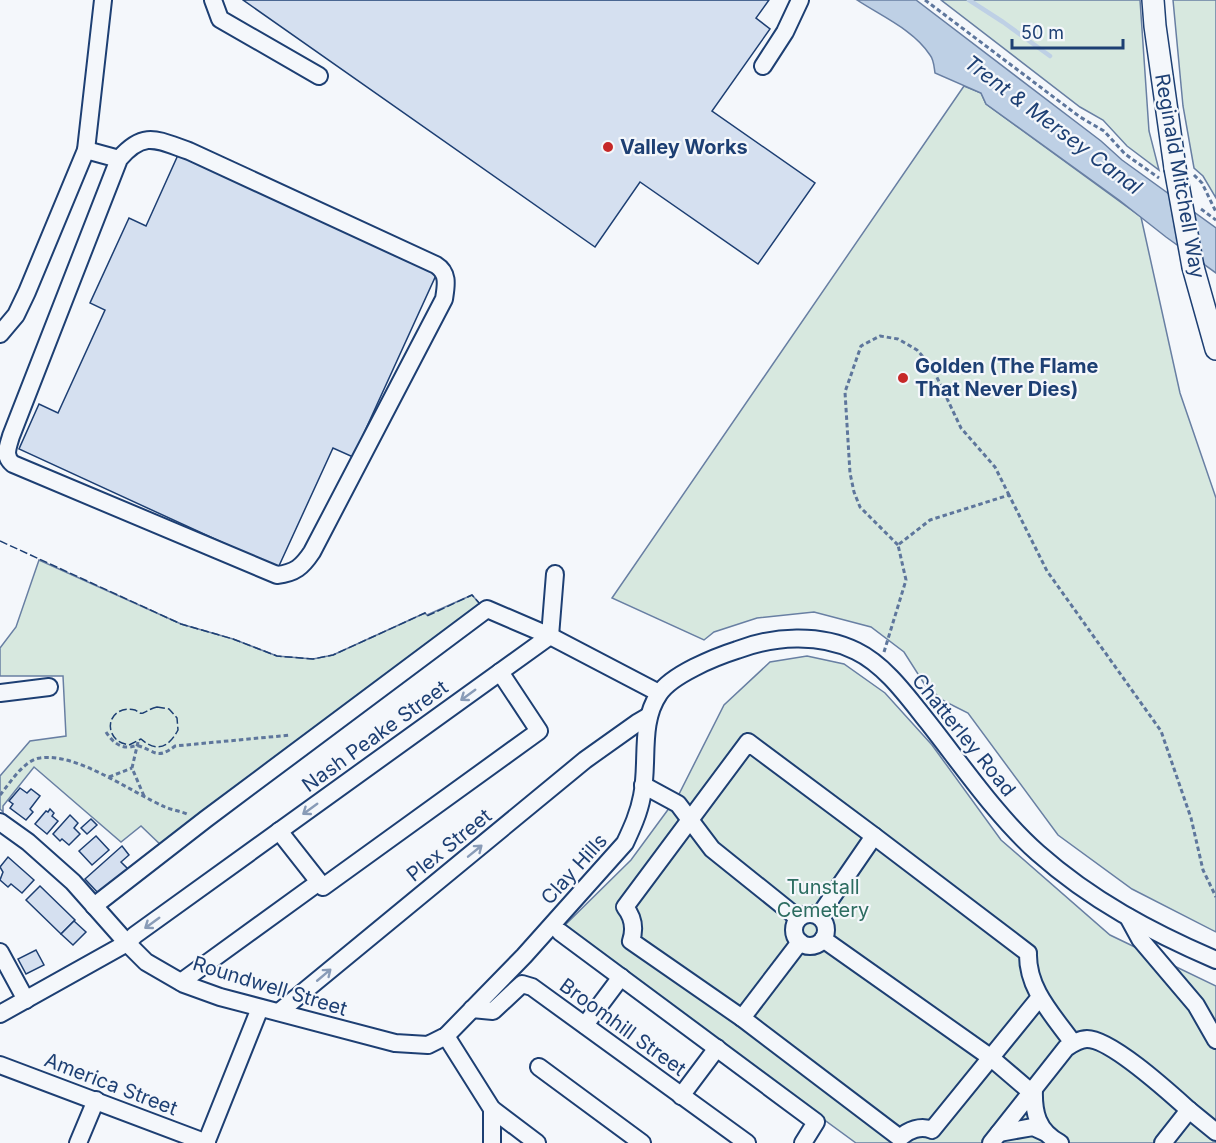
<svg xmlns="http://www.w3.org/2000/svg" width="1216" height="1143" viewBox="0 0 1216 1143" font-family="Inter,sans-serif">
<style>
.green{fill:#d7e8df;stroke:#687fa3;stroke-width:1.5}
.water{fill:#bed0e5;stroke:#687fa3;stroke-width:1.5}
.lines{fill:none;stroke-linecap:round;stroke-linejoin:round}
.stream{stroke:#bed0e5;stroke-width:4.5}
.building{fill:#d5e0f0;stroke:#1d3f73;stroke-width:1.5}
.minor-casing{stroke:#1d3f73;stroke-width:20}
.major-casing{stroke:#1d3f73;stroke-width:24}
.path{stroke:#5e769c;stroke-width:3;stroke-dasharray:4.5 3;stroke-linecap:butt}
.minor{stroke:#f4f7fb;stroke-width:16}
.major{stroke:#f4f7fb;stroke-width:21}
.major-bridge-casing{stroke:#1d3f73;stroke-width:24;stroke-linecap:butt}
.major-bridge{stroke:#f4f7fb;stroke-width:21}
.fence{stroke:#1d3f73;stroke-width:1.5;stroke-dasharray:8 3;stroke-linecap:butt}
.oneway{stroke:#889bb7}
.poi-dot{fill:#c62828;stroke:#f4f7fb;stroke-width:2}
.labels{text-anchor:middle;stroke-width:4.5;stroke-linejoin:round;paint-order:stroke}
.poi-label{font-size:20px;font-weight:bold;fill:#1d3f73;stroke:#f4f7fb;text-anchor:start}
.street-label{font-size:20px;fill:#1d3f73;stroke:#f4f7fb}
.park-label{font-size:20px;fill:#2c6c60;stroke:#f4f7fb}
.water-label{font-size:21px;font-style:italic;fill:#1d3f73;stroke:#f4f7fb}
</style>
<rect width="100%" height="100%" fill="#f4f7fb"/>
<!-- green -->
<g class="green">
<path d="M941,0H1140L1149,131L1159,170L1127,146L1103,120L1080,107Z"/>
<path d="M1173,0H1216V198L1203,176L1194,168L1183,106Z"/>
<path d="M964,86L981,93L986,104L1141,217L1180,393L1216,498V932L1132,889L1058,835L968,713L944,701L925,685L904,652L871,627L814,612L757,618L714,632L704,640L612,598Z"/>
<path d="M39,560L181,624L233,639L277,656L313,659L333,655L425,613L427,615L472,595L480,604L164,848L141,826L121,842L34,767L3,806V812L0,809V776L30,741L66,736L63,676H0V648L16,627Z"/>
<path d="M807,656L844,664L885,693L932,745L1001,840L1110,935L1216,986V1143H856L562,928L631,860L678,796L724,705L770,662Z"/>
</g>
<!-- water -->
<path class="water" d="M857,0H916L1101,141L1122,160L1216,228V273L1166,237L1119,200L986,104L981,93L935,73C934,67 934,60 930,55C914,30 881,16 857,0Z"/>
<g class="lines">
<!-- stream -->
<path class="stream" d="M969,0L1003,22L1050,56"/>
</g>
<!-- building -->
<g class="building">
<path d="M243,0H769L756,18L770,29L712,111L815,183L758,264L640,182L595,247Z"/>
<path d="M178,155L437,273L353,457L333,448L278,568L19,449L39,404L58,413L105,310L90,303L129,218L146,226Z"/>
<path d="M20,788L27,793L31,789L40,796L30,809L33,812L26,820L10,808L13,804L9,801Z"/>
<path d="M50,809L54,813L52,816L58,821L47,834L35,824L46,811L48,812Z"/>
<path d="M70,815L78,823L74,828L80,834L69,845L62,839L60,841L53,834Z"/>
<path d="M91,819L97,825L87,834L81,828Z"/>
<path d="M96,836L109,850L92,865L79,851Z"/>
<path d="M122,846L129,855L121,862L129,870L99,894L85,879Z"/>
<path d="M8,857L34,880L22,893L11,884L8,887L0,880L3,872L0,867Z"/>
<path d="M40,886L75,920L61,934L26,900Z"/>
<path d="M74,921L86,932L73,945L61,934Z"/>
<path d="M36,950L44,965L26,974L18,959Z"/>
</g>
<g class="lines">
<defs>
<g id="minor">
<path d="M213,0L220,19L319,76"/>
<path d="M763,66L785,32L800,0"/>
<path d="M86,150L119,159L11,436C8,447 3,456 13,464L277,575C295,573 302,567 312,552L444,299C446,286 449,273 436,265L189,151C157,140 144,130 119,159"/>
<path d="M0,334L16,315L27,292L86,150L103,0"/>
<path d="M550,636L555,574"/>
<path d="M0,693L49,687"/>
<path d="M643,785L678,804L712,849L798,918"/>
<path d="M0,822L28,842L73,882L127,943L146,962L184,984L220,997L395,1043L428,1045L446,1036L524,956L625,843C632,828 639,813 642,796C649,763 639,723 659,694C671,675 715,657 737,650C773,636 820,633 856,651C885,665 907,696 927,721C961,764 997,817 1038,853C1091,900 1151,932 1216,960"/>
<path d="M279,831L323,887L539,731L500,672"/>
<path d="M94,906L206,819L487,609L550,636L659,693"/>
<circle cx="810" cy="930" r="16"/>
<path d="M819,916L874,836"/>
<path d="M1128,917L1140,939L1196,1005L1216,1040"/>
<path d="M560,932L816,1122L803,1143"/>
<path d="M823,939L990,1057L1031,1092"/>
<path d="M0,952L26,1000"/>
<path d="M181,982L319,882"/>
<path d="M1040,997L932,1130C921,1125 908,1130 900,1138L742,1018L631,941C635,929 633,917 625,907L748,742L874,836L1028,953C1027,989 1053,1015 1073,1043"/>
<path d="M472,1009L493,1011L522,984L532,987L747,1143"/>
<path d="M279,1012L585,760L637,723L649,716"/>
<path d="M0,1014L127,943L135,935L550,636"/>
<path d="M742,1018L800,942"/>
<path d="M585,1025L621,977"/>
<path d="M446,1036L492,1109L537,1143"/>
<path d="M0,1065L207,1143"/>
<path d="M539,1067L642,1143"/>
<path d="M1034,1088C1033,1112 1037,1131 1060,1143"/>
<path d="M681,1096L717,1048"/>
<path d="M1189,1110L1216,1132"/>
<path d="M999,1133L1033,1127L1044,1132"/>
<path d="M78,1143L96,1100"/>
<path d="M206,1143L260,1008"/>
<path d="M492,1143V1109"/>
<path d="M991,1143L1066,1048C1072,1044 1079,1039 1087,1039C1111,1039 1170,1093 1189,1110L1163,1143"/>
</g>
<g id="major">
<path d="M1153,0L1155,26L1175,168"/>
<path d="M1193,267L1216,349"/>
</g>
</defs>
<!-- minor casing -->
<use href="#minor" class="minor-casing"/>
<!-- major casing -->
<use href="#major" class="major-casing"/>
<!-- path -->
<g class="path">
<path d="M925,0L1080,117L1104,131L1125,154L1159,178"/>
<path d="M1194,175L1202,183L1216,212"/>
<path d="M1201,209L1216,220"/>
<path d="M898,545L860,507L854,492L850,473L845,392L861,346L880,336L898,339L917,350L932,367L961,428L995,467L1009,495"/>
<path d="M884,652L906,580L898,545L930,520L1009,495L1047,571L1161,731L1191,818L1203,870L1216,897"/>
<path d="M106,732C111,740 119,748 129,747C133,747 135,745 139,746C155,751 157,760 175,746L291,735"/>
<path d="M138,742L132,768L144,796"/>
<path d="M109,777L132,768"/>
<path d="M0,795C10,783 24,760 40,758C76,752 131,792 165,807C172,810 180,811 187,814"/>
</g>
<!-- minor -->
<use href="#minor" class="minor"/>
<!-- major -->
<use href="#major" class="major"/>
<defs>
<path id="major-bridge" d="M1175,168L1193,267"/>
</defs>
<!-- major-bridge casing -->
<use href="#major-bridge" class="major-bridge-casing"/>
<!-- major-bridge -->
<use href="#major-bridge" class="major-bridge"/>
<!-- fence -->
<g class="fence">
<path d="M0,541L181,624L233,639L277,656L313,659L333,655L425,613L427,616L472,595L480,604"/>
<path d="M157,707L169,709L177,718L178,730C169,747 157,753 141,739L129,745C120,743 114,740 111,731C107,716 121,706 135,710C139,712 139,714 143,713C148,711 151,708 157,707Z"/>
</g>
</g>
<!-- one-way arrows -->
<defs><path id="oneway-shaft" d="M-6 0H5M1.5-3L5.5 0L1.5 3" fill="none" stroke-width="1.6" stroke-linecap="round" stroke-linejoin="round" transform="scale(1.5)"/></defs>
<g class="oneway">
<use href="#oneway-shaft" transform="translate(468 695) rotate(144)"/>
<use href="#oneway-shaft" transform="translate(310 809) rotate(144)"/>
<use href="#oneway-shaft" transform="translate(475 851) rotate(-39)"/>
<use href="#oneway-shaft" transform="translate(152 923) rotate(144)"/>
<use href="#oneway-shaft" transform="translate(324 975) rotate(-40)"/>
</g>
<!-- markers -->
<g class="poi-dot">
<circle cx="608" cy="147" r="6"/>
<circle cx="903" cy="378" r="6"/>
</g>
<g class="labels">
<!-- poi labels -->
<g class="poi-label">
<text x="620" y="154">Valley Works</text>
<text x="915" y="373">Golden (The Flame<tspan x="915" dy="23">That Never Dies)</tspan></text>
</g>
<!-- street labels -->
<g class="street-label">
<text transform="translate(1180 176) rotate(80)" y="7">Reginald Mitchell Way</text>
<text transform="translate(964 735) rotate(51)" y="7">Chatterley Road</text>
<text transform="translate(375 736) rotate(-36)" y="7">Nash Peake Street</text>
<text transform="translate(449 845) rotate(-39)" y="7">Plex Street</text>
<text transform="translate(574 869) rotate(-48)" y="7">Clay Hills</text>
<text transform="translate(270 986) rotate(17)" y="7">Roundwell Street</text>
<text transform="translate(623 1027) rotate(36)" y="7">Broomhill Street</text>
<text transform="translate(111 1084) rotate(21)" y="7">America Street</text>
</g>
<!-- park labels -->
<g class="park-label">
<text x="823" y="894">Tunstall<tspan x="823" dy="23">Cemetery</tspan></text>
</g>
<!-- water labels -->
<g class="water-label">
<text transform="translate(1053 125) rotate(37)" y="7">Trent &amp; Mersey Canal</text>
</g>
</g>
<!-- scale -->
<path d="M1012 39v9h111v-9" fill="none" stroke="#1d3f73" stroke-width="3"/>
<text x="1021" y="39" font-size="18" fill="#1d3f73" stroke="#f4f7fb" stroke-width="4.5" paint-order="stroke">50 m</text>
</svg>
